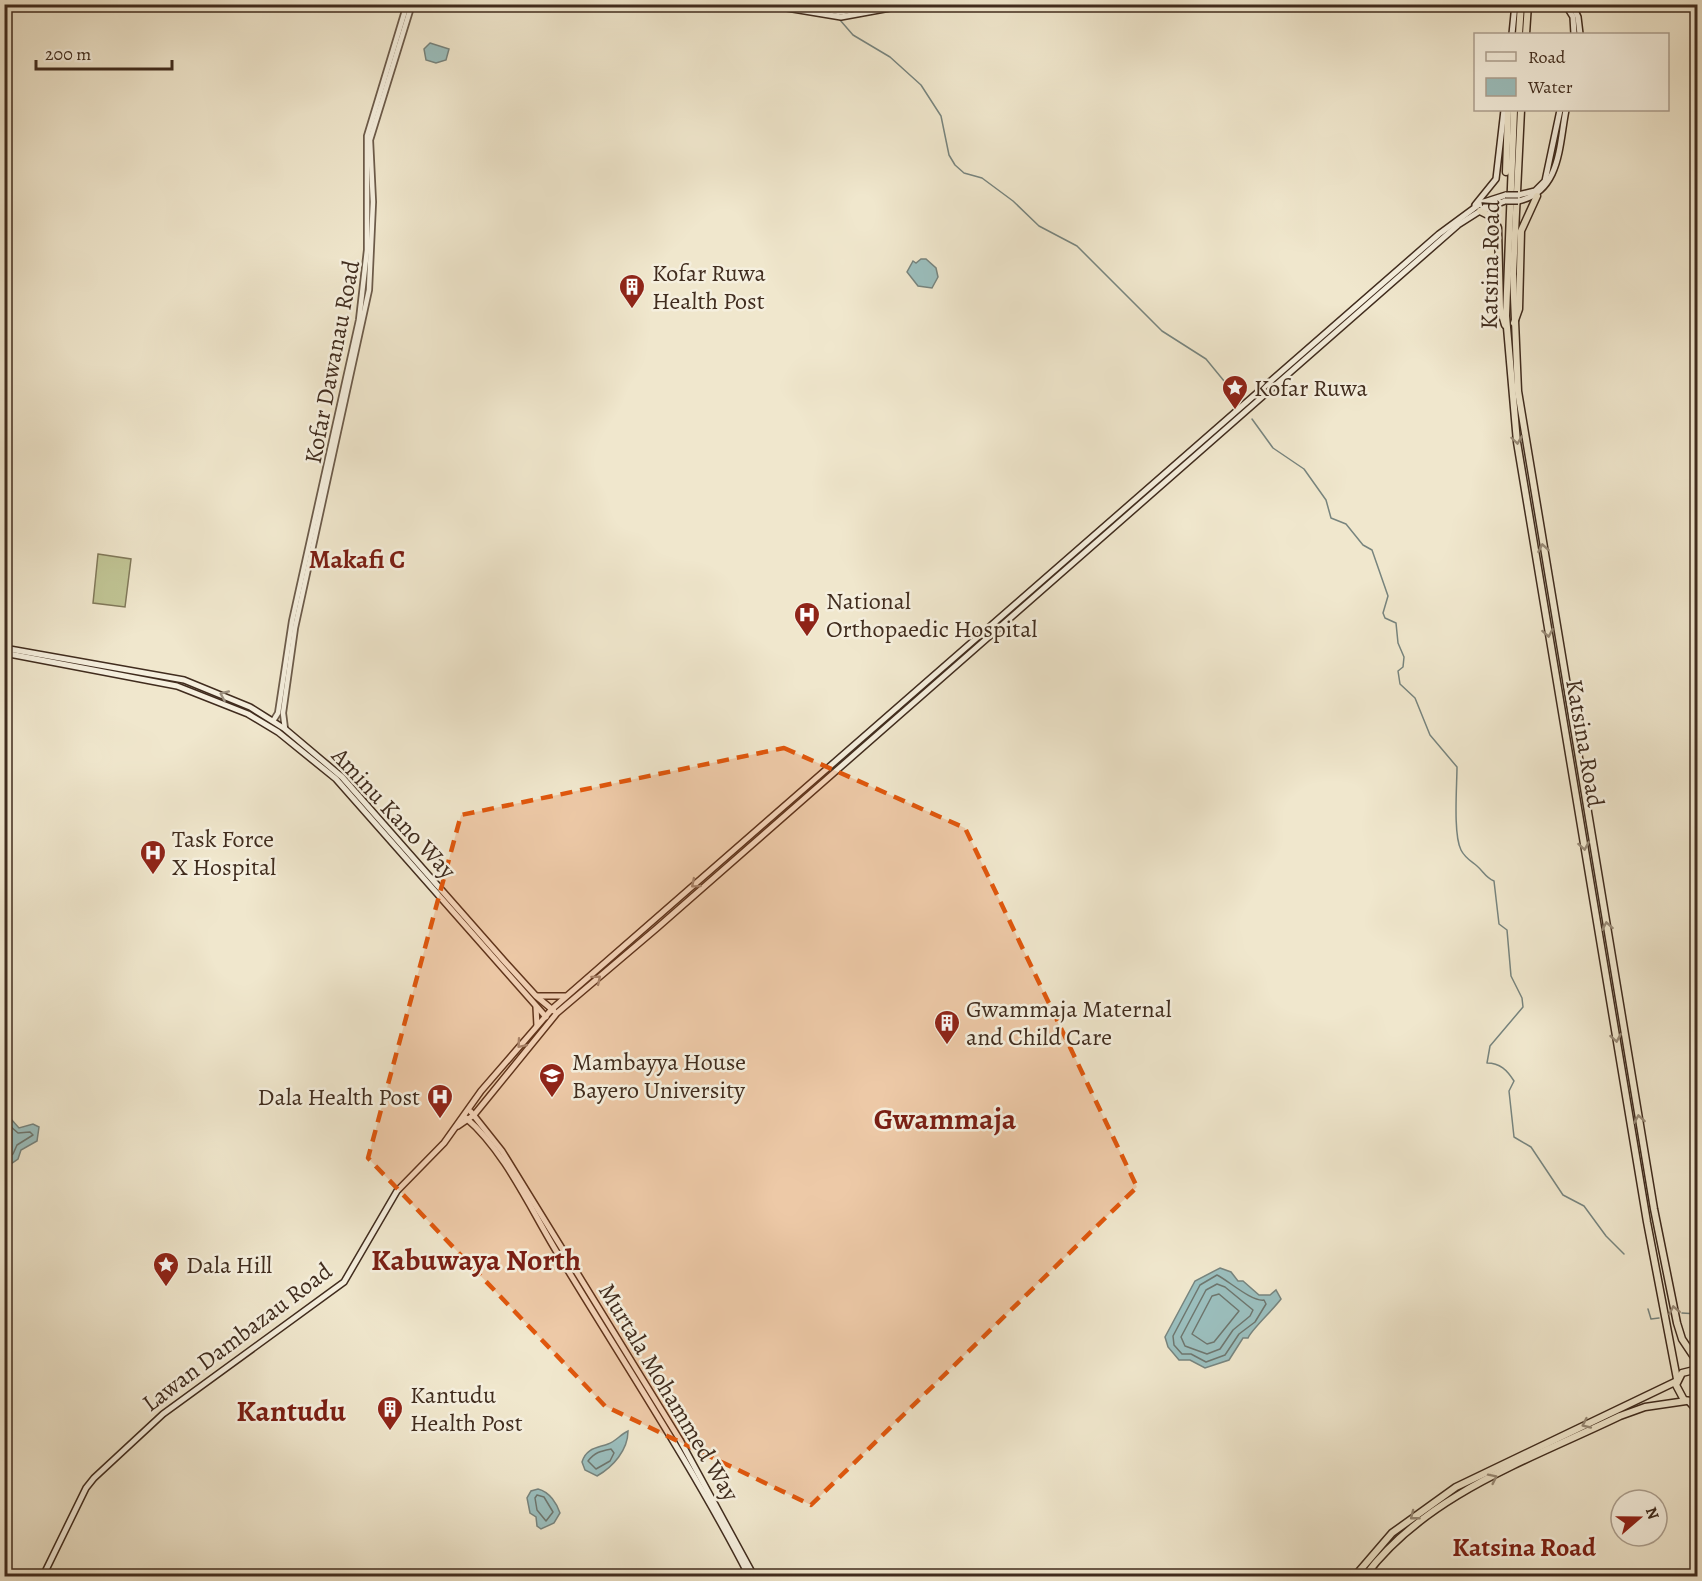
<svg xmlns="http://www.w3.org/2000/svg" width="1702" height="1581" viewBox="0 0 1702 1581" font-family="Alegreya,serif">
<style>
.green{fill:#c0c494;stroke:#807859;stroke-width:1.5}
.water{fill:#9bbfbe;stroke:#77847e;stroke-width:1.5}
.lines{fill:none;stroke-linecap:round;stroke-linejoin:round}
.shore{stroke:#6e766e;stroke-width:1.5}
.stream{stroke:#77847e;stroke-width:1.5}
.tertiary-casing{stroke:#6c5b4a;stroke-width:8}
.secondary-casing{stroke:#402c1e;stroke-width:8}
.trunk-casing{stroke:#402c1e;stroke-width:9}
.tertiary{stroke:#f5efde;stroke-width:4.5}
.secondary{stroke:#f5efde;stroke-width:5}
.trunk{stroke:#f0e7cd;stroke-width:6}
.secondary-bridge-casing{stroke:#402c1e;stroke-width:8;stroke-linecap:butt}
.secondary-bridge{stroke:#f5efde;stroke-width:5}
.oneway{stroke:#988a76}
.oneway2{stroke:#9a8e7e}
.marked{fill:#e0570d;fill-opacity:0.2;stroke:#e0570d;stroke-width:4.5;stroke-dasharray:12 8;stroke-linejoin:round}
.labels{text-anchor:middle;stroke-width:5;stroke-linejoin:round;paint-order:stroke}
.street-label{font-size:24px;fill:#402c1e;stroke:#f5efde}
.poi-label{font-size:24px;fill:#402c1e;stroke:#f5efde;text-anchor:start}
.neighbourhood-label{font-size:26px;font-weight:bold;fill:#7a1f14;stroke:#f5efde}
.district-label{font-size:30px;font-weight:bold;fill:#7a1f14;stroke:#f5efde}
</style>
<rect width="100%" height="100%" fill="#f0e7cd"/>
<filter id="stains"><feTurbulence type="fractalNoise" baseFrequency=".00333" numOctaves="4"/><feColorMatrix values="0 0 0 0 .2 0 0 0 0 .09 0 0 0 0 .02 0 0 0 .5 -.17"/></filter>
<radialGradient id="worn" r=".72"><stop offset=".6" stop-color="#630" stop-opacity="0"/><stop offset="1" stop-color="#630" stop-opacity=".3"/></radialGradient>
<!-- green -->
<path class="green" d="M98,554L131,559L125,607L93,603Z"/>
<!-- water -->
<g class="water">
<path d="M430,43L449,49L446,60L436,63L426,60L424,49Z"/>
<path d="M921,259H926L936,268L938,277L932,288L918,286L907,272L913,261L916,263Z"/>
<path d="M11,1119L19,1128L33,1124L39,1127L37,1141L21,1150L18,1159L5,1168V1121Z"/>
<path d="M1220,1268L1231,1272L1238,1281H1243L1259,1295H1270L1276,1290L1281,1299C1273,1310 1251,1330 1248,1338H1243L1229,1360L1205,1368L1190,1360H1179L1168,1347L1165,1337L1195,1281Z"/>
<path d="M628,1431C628,1450 613,1467 597,1476L585,1470L582,1462C586,1448 597,1448 608,1444C615,1442 621,1434 628,1431Z"/>
<path d="M538,1489C550,1492 557,1504 560,1513L554,1523L541,1529L537,1526L536,1517L530,1513L527,1498L531,1491Z"/>
</g>
<g class="lines">
<!-- shore -->
<g class="shore">
<path d="M4,1126H10L18,1133L30,1132L33,1135L17,1145L13,1154L4,1160"/>
<path d="M1217,1275C1229,1281 1252,1302 1264,1300L1266,1304L1255,1322L1239,1334L1225,1355L1206,1362L1191,1354H1182L1174,1345L1173,1336L1200,1285Z"/>
<path d="M1217,1284L1225,1287L1253,1310L1250,1316L1233,1330L1220,1349L1207,1354L1185,1346L1181,1337L1206,1290Z"/>
<path d="M1219,1294L1239,1311L1214,1342L1207,1344L1192,1334L1212,1296Z"/>
<path d="M611,1449L614,1453L610,1461L596,1469L588,1461C595,1452 601,1451 611,1449Z"/>
<path d="M537,1495L544,1497L553,1512L546,1521L537,1510L535,1498Z"/>
</g>
<!-- stream -->
<g class="stream">
<path d="M835,4L836,10"/>
<path d="M840,20L853,35L890,57L921,85L941,116L949,155L955,165L964,173L982,178L1013,201L1039,226L1077,246L1162,331L1206,359L1238,398"/>
<path d="M1252,419L1273,448L1304,469L1326,500L1331,518L1346,524L1363,545L1372,550L1388,596L1383,613L1385,618L1396,623L1398,643L1404,657L1403,667L1398,671L1400,684L1415,698L1430,735L1457,767C1457,786 1453,834 1461,850C1465,858 1471,861 1477,866C1484,872 1485,877 1494,881L1499,924L1507,930L1511,976L1522,998L1523,1007L1490,1046L1487,1063C1500,1063 1507,1070 1514,1081L1509,1091L1514,1137L1531,1147L1563,1195L1584,1206L1606,1236L1624,1254"/>
<path d="M1648,1309L1651,1319L1659,1318"/>
<path d="M1682,1313L1698,1314"/>
</g>
<defs>
<g id="tertiary">
<path d="M273,721L278,713L292,621L359,320L367,250V136L407,4"/>
<path d="M285,729L283,713L295,628L369,290L373,202L370,140L412,4"/>
</g>
<g id="secondary">
<path d="M762,4L841,17L912,4"/>
<path d="M792,4L841,12L882,4"/>
<path d="M1565,4L1573,17L1574,34"/>
<path d="M1572,4L1578,17L1580,34"/>
<path d="M1512,34L1515,4"/>
<path d="M1518,195L1535,191L1545,181L1560,110"/>
<path d="M1518,201C1561,192 1559,145 1566,110"/>
<path d="M1475,205L1496,179L1504,110"/>
<path d="M4,648L184,680L250,707L285,729L342,777L505,962L536,996L554,1011"/>
<path d="M4,653L177,686L248,714L278,732L336,779L546,1017"/>
<path d="M537,996H565"/>
<path d="M536,1007L537,1026"/>
<path d="M471,1112L502,1151L680,1440L754,1576"/>
<path d="M466,1118C505,1151 531,1210 558,1254C622,1360 692,1465 749,1576"/>
<path d="M458,1126L474,1115L557,1013L657,928L1458,225L1480,211L1505,201"/>
<path d="M1689,1402L1698,1412"/>
<path d="M43,1576L86,1488L94,1478L163,1414L344,1282L397,1191L444,1143L481,1091L552,1009L1439,234L1481,203L1506,195"/>
</g>
<g id="trunk">
<path d="M1519,34L1521,4"/>
<path d="M1526,34L1528,4"/>
<path d="M1514,110L1506,316L1517,442L1647,1222L1677,1379"/>
<path d="M1521,110L1513,274L1518,391L1654,1209L1677,1323L1682,1339L1698,1363"/>
<path d="M1506,172L1508,110"/>
<path d="M1480,211L1494,218L1498,228L1500,308L1505,325"/>
<path d="M1514,323L1519,309L1521,231L1537,196"/>
<path d="M1698,1369L1682,1373L1676,1385L1684,1400L1698,1402"/>
<path d="M1355,1576L1392,1533L1456,1487L1677,1381"/>
<path d="M1365,1576C1426,1494 1531,1459 1620,1416L1645,1407L1686,1401"/>
</g>
</defs>
<!-- tertiary casing -->
<use href="#tertiary" class="tertiary-casing"/>
<!-- secondary casing -->
<use href="#secondary" class="secondary-casing"/>
<!-- trunk casing -->
<use href="#trunk" class="trunk-casing"/>
<!-- tertiary -->
<use href="#tertiary" class="tertiary"/>
<!-- secondary -->
<use href="#secondary" class="secondary"/>
<!-- trunk -->
<use href="#trunk" class="trunk"/>
<defs>
<g id="secondary-bridge">
<path d="M1506,195H1518"/>
<path d="M1505,201H1518"/>
</g>
</defs>
<!-- secondary-bridge casing -->
<use href="#secondary-bridge" class="secondary-bridge-casing"/>
<!-- secondary-bridge -->
<use href="#secondary-bridge" class="secondary-bridge"/>
</g>
<!-- one-way arrows -->
<defs><path id="oneway-chevron" d="M-2-3.5L2.5 0L-2 3.5" fill="none" stroke-width="1.6" stroke-linecap="round" stroke-linejoin="round" transform="scale(1.5)"/></defs>
<g class="oneway">
<use href="#oneway-chevron" transform="translate(1517 440) rotate(82)"/>
<use href="#oneway-chevron" transform="translate(1543 548) rotate(-100)"/>
<use href="#oneway-chevron" transform="translate(1548 633) rotate(80)"/>
<use href="#oneway-chevron" transform="translate(1584 846) rotate(80)"/>
<use href="#oneway-chevron" transform="translate(1607 926) rotate(-100)"/>
<use href="#oneway-chevron" transform="translate(1616 1038) rotate(80)"/>
<use href="#oneway-chevron" transform="translate(1639 1119) rotate(-99)"/>
<use href="#oneway-chevron" transform="translate(1674 1310) rotate(-101)"/>
<use href="#oneway-chevron" transform="translate(1586 1424) rotate(155)"/>
<use href="#oneway-chevron" transform="translate(1493 1478) rotate(-26)"/>
<use href="#oneway-chevron" transform="translate(1414 1516) rotate(142)"/>
</g>
<g class="oneway2">
<use href="#oneway-chevron" transform="translate(224 695) rotate(-156)"/>
<use href="#oneway-chevron" transform="translate(695 884) rotate(140)"/>
<use href="#oneway-chevron" transform="translate(597 979) rotate(-40)"/>
<use href="#oneway-chevron" transform="translate(521 1044) rotate(131)"/>
</g>
<!-- marked area -->
<path class="marked" d="M784,748L965,828L1137,1187L811,1505L605,1406L368,1158L461,815Z"/>
<!-- icons -->
<defs>
<symbol id="building-pin" viewBox="-11 -11 22 30"><path d="M0 17L-7.5 6A9.5 9.5 0 1 1 7.5 6Z" fill="#8f2418" stroke="#f5efde"/><path d="M-4-6H4V6H1V3H-1V6H-4ZM-2.5-4.3h1.7v1.8h-1.7ZM.8-4.3h1.7v1.8H.8ZM-2.5-1h1.7V.8h-1.7ZM.8-1h1.7V.8H.8Z" fill="#fff"/></symbol>
<symbol id="sight-pin" viewBox="-11 -11 22 30"><path d="M0 17L-7.5 6A9.5 9.5 0 1 1 7.5 6Z" fill="#8f2418" stroke="#f5efde"/><path d="M0-6L1.8-2.2L6-1.7L2.9 1.2L3.7 5.4L0 3.3L-3.7 5.4L-2.9 1.2L-6-1.7L-1.8-2.2Z" fill="#fff"/></symbol>
<symbol id="hospital-pin" viewBox="-11 -11 22 30"><path d="M0 17L-7.5 6A9.5 9.5 0 1 1 7.5 6Z" fill="#8f2418" stroke="#f5efde"/><path d="M-5-5h3v3.5h4V-5h3V5h-3V1.5h-4V5h-3Z" fill="#fff"/></symbol>
<symbol id="university-pin" viewBox="-11 -11 22 30"><path d="M0 17L-7.5 6A9.5 9.5 0 1 1 7.5 6Z" fill="#8f2418" stroke="#f5efde"/><path d="M0-5L7-2L0 1L-7-2ZM-4 1L0 2.5L4 1V4Q0 6-4 4Z" fill="#fff"/></symbol>
</defs>
<g fill-rule="evenodd">
<use href="#building-pin" x="617" y="272" width="30" height="40"/>
<use href="#sight-pin" x="1220" y="373" width="30" height="40"/>
<use href="#hospital-pin" x="792" y="600" width="30" height="40"/>
<use href="#hospital-pin" x="138" y="838" width="30" height="40"/>
<use href="#building-pin" x="932" y="1008" width="30" height="40"/>
<use href="#university-pin" x="537" y="1061" width="30" height="40"/>
<use href="#hospital-pin" x="425" y="1082" width="30" height="40"/>
<use href="#sight-pin" x="151" y="1250" width="30" height="40"/>
<use href="#building-pin" x="375" y="1394" width="30" height="40"/>
</g>
<g class="labels">
<!-- street labels -->
<g class="street-label">
<text transform="translate(1490 265) rotate(-89)" y="8">Katsina Road</text>
<text transform="translate(332 362) rotate(-79)" y="8">Kofar Dawanau Road</text>
<text transform="translate(1585 743) rotate(80)" y="8">Katsina Road</text>
<text transform="translate(394 813) rotate(47)" y="8">Aminu Kano Way</text>
<text transform="translate(237 1337) rotate(-37)" y="8">Lawan Dambazau Road</text>
<text transform="translate(669 1392) rotate(59)" y="8">Murtala Mohammed Way</text>
</g>
<!-- poi labels -->
<g class="poi-label">
<text x="652" y="281">Kofar Ruwa<tspan x="652" dy="28">Health Post</tspan></text>
<text x="1254" y="396">Kofar Ruwa</text>
<text x="826" y="609">National<tspan x="826" dy="28">Orthopaedic Hospital</tspan></text>
<text x="172" y="847">Task Force<tspan x="172" dy="28">X Hospital</tspan></text>
<text x="966" y="1017">Gwammaja Maternal<tspan x="966" dy="28">and Child Care</tspan></text>
<text x="572" y="1070">Mambayya House<tspan x="572" dy="28">Bayero University</tspan></text>
<text x="420" y="1105" text-anchor="end">Dala Health Post</text>
<text x="186" y="1273">Dala Hill</text>
<text x="410" y="1403">Kantudu<tspan x="410" dy="28">Health Post</tspan></text>
</g>
<!-- neighbourhood labels -->
<g class="neighbourhood-label">
<text x="357" y="568">Makafi C</text>
<text x="1524" y="1556">Katsina Road</text>
</g>
<!-- district labels -->
<g class="district-label">
<text x="945" y="1129">Gwammaja</text>
<text x="476" y="1270">Kabuwaya North</text>
<text x="291" y="1421">Kantudu</text>
</g>
</g>
<!-- margin -->
<rect width="1702" height="1581" fill="none" stroke="#f0e7cd" stroke-width="24"/>
<rect x="6" y="6" width="1690" height="1569" fill="none" stroke="#402c1e" stroke-width="3"/>
<rect x="12" y="12" width="1678" height="1557" fill="none" stroke="#402c1e" stroke-width="1.5"/>
<!-- legend -->
<rect x="1474" y="33" width="195" height="78" fill="#f5efde" stroke="#ada191" stroke-width="1.5"/>
<rect x="1486" y="52" width="30" height="9" fill="#f5efde" stroke="#ada191" stroke-width="1.5"/>
<text x="1528" y="63" font-size="18" fill="#402c1e">Road</text>
<rect x="1486" y="78" width="30" height="18" fill="#9bbfbe" stroke="#ada191" stroke-width="1.5"/>
<text x="1528" y="93" font-size="18" fill="#402c1e">Water</text>
<!-- north arrow -->
<g transform="translate(1639 1518) rotate(70)"><circle r="28" fill="#f5efde" stroke="#ada191" stroke-width="1.5"/>
<path d="M0-4.5L10 22L0 15L-10 22Z" fill="#8f2418"/>
<text y="-9" font-size="16" font-weight="bold" text-anchor="middle" fill="#402c1e">N</text>
</g>
<!-- scale -->
<path d="M36 60v9h136v-9" fill="none" stroke="#402c1e" stroke-width="3"/>
<text x="45" y="60" font-size="18" fill="#402c1e" stroke="#f5efde" stroke-width="4.5" paint-order="stroke">200 m</text>
<rect width="100%" height="100%" filter="url(#stains)"/>
<rect width="100%" height="100%" fill="url(#worn)"/>
</svg>
